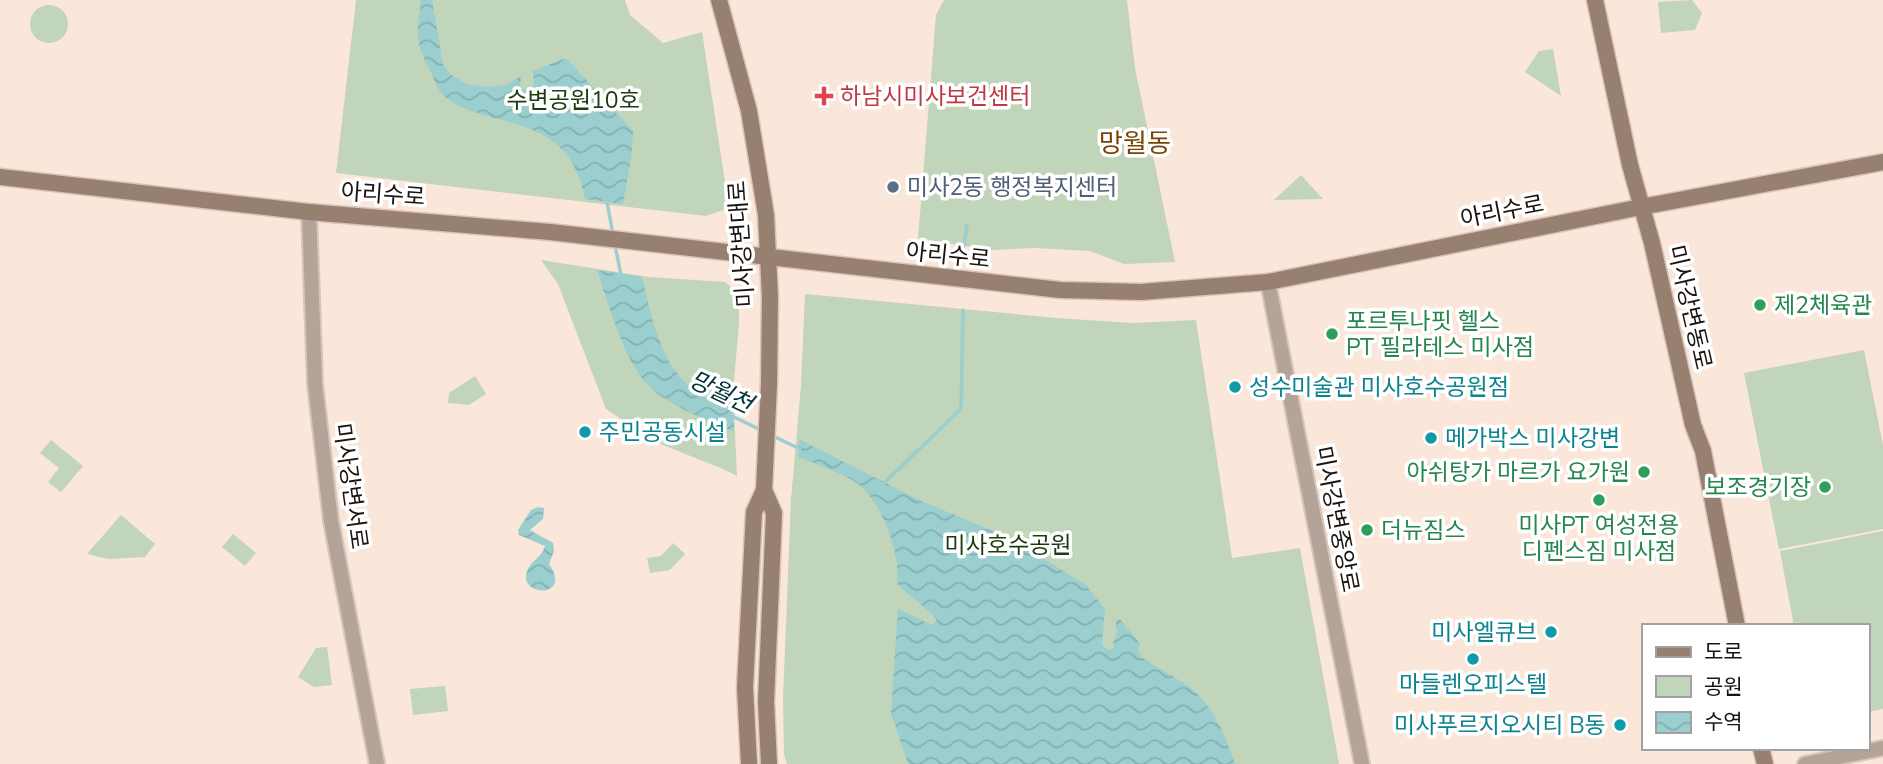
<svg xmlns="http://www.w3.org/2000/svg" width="1883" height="764" viewBox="0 0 1883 764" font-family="'Nunito Sans','Noto Sans KR',sans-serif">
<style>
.green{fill:#c0d5b9}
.water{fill:url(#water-waves)}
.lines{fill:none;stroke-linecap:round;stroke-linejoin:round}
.stream{stroke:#9acecf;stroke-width:3.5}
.tertiary-casing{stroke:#d7c4ba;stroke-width:18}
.secondary-casing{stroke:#d7c4ba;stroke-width:19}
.tertiary{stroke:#b3a399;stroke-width:14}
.secondary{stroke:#988071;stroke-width:16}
.health-dot{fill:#e0444e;stroke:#fff;stroke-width:2.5}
.service-dot{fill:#5c6f8a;stroke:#fff;stroke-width:2.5}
.leisure-dot{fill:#2e9e5b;stroke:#fff;stroke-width:2.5}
.culture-dot{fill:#0f9aa8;stroke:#fff;stroke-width:2.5}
.labels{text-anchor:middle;stroke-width:7;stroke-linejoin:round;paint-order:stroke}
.health-label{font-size:23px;fill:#be3a42;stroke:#fff;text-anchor:start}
.park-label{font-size:23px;fill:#1b3c0d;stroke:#fff}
.service-label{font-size:23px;fill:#4e5e75;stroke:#fff;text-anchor:start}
.street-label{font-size:23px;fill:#1a130f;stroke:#fff}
.leisure-label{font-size:23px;fill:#27864d;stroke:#fff;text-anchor:start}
.culture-label{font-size:23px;fill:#0d838f;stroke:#fff;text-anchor:start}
.water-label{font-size:24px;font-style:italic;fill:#003335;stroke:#fff}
.quarter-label{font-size:26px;fill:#794305;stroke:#fff}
</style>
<defs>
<pattern id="water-waves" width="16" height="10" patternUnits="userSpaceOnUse" patternTransform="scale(1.75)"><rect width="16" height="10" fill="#9acecf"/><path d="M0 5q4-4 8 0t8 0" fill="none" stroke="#84b0b1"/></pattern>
</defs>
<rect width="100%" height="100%" fill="#fbe6da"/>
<!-- green -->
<g class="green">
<path d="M356,0H625L630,15L663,43L702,32L729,208L706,216L336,173Z"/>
<path d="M944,0H1127L1135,68L1175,262L1124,264L1090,251L1034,248L992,250L918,239L936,15Z"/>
<path d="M1692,0L1702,13L1695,30L1661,33L1658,2Z"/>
<circle cx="49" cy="24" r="19"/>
<path d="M1553,49L1561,96L1525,72L1539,51Z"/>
<path d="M1301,175L1323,199L1274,200Z"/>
<path d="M541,260L649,277L725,282L739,294V324L733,391L737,476L723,469L658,443L606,409L558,284Z"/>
<path d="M805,294L1056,318L1132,323L1196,320L1232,558L1300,548L1339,764H787L784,754L783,699L791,499L801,385Z"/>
<path d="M1864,350L1883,445V529L1779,549L1744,373Z"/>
<path d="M475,376L486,394L469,405L448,403L449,393Z"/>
<path d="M51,440L83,466L61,492L48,482L59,468L40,453Z"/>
<path d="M121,515L155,544L145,557L108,559L87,554Z"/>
<path d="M1883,531V709L1867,712V626H1794L1780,551Z"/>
<path d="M233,534L256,553L245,566L222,547Z"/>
<path d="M673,543L685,554L670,570L650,573L647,558L661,556Z"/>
<path d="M327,647L332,685L314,687L298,677L316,648Z"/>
<path d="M445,686L448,711L413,715L410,689Z"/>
</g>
<!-- water -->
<g class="water">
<path d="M421,0H432L443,64L451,75L467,84L486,87L506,85L521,76L520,85L523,90L534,86L533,71L563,59L568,60L633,131L631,159L623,204L585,199C573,139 540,130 487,116C471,111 456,107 444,96C438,90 434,80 431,72C425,62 419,49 418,37C417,25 420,12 421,0Z"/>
<path d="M597,270L642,277C657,340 665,387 734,411V432C705,419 670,407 648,385C624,361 608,302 597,270Z"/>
<path d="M799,439L919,500L1012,539L1086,585L1105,609L1102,645L1109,650L1114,648L1113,643L1118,630L1116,629V620L1120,619L1140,644L1138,651L1142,657C1158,669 1177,677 1192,689C1214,707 1226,738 1235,764H908L891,713L898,609L932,625L937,621L932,614L897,584C901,553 881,498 854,481C837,471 816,464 798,457Z"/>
<path d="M538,507L544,508L543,519L530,530L553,543L554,551L549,564C574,600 514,597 528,569C532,560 542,557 545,546L519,535L518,530L531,510Z"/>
</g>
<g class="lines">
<!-- stream -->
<g class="stream">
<path d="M606,197L613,234"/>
<path d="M615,245L621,275"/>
<path d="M964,246L967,225"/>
<path d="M732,416L763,431"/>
<path d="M773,436L800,449"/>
<path d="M883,484L961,409L963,310"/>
</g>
<defs>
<g id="tertiary">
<path d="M309,212L315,384L331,521L377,764"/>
<path d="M1268,282L1362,764"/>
<path d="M1805,764L1883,748"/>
</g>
<g id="secondary">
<path d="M719,0L749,111L766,215L770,297L769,384L764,490L754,512L745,687L749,764"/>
<path d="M1595,0L1630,165L1652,243L1693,425L1703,451L1737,626"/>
<path d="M0,177L309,212L550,232L1060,290L1141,292L1268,282L1641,207L1883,162"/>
<path d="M764,490L774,513L766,702L769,764"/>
<path d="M1761,748L1765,764"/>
</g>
</defs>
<!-- tertiary casing -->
<use href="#tertiary" class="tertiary-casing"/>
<!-- secondary casing -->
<use href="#secondary" class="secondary-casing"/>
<!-- tertiary -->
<use href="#tertiary" class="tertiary"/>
<!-- secondary -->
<use href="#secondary" class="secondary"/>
</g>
<!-- markers -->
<path class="health-dot" d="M820.5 85.5h7v7h7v7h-7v7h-7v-7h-7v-7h7z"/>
<circle class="service-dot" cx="893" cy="187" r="7"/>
<g class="leisure-dot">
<circle cx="1760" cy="305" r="7"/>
<circle cx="1332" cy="334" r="7"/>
<circle cx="1644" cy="472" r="7"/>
<circle cx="1825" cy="487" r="7"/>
<circle cx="1599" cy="500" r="7"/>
<circle cx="1367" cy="530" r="7"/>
</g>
<g class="culture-dot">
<circle cx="1235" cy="387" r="7"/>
<circle cx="585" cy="432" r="7"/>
<circle cx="1431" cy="438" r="7"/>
<circle cx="1551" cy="632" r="7"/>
<circle cx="1473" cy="659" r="7"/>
<circle cx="1620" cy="725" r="7"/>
</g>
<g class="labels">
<!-- health labels -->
<g class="health-label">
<text x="840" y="104">하남시미사보건센터</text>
</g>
<!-- park labels -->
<g class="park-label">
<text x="573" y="108">수변공원10호</text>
<text x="1008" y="553">미사호수공원</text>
</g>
<!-- service labels -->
<g class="service-label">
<text x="907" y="195">미사2동 행정복지센터</text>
</g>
<!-- street labels -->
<g class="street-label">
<text transform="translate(383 194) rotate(4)" y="8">아리수로</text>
<text transform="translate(1502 211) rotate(-11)" y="8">아리수로</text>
<text transform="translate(741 244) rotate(-94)" y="8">미사강변대로</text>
<text transform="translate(948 255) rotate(6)" y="8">아리수로</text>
<text transform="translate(1690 307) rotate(77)" y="8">미사강변동로</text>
<text transform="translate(351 486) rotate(82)" y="8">미사강변서로</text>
<text transform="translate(1337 519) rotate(79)" y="8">미사강변중앙로</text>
</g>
<!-- leisure labels -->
<g class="leisure-label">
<text x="1774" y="313">제2체육관</text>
<text x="1346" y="329">포르투나핏 헬스<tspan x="1346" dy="26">PT 필라테스 미사점</tspan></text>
<text x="1630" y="480" text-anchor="end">아쉬탕가 마르가 요가원</text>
<text x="1811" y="495" text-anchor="end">보조경기장</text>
<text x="1599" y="533" text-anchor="middle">미사PT 여성전용<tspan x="1599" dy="26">디펜스짐 미사점</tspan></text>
<text x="1381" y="538">더뉴짐스</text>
</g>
<!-- culture labels -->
<g class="culture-label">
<text x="1249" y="395">성수미술관 미사호수공원점</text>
<text x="599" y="440">주민공동시설</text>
<text x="1445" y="446">메가박스 미사강변</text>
<text x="1537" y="640" text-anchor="end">미사엘큐브</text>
<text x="1473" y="692" text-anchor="middle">마들렌오피스텔</text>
<text x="1606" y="733" text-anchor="end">미사푸르지오시티 B동</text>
</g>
<!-- water labels -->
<g class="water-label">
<text transform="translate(721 392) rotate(25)" y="8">망월천</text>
</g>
<!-- quarter labels -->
<g class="quarter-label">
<text x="1135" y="152">망월동</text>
</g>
</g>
<!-- legend -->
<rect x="1642" y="624" width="228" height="126" fill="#ffffff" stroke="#a3a19f" stroke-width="2"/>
<rect x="1656" y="647" width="35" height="10" fill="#988071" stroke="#a3a19f" stroke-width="2"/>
<text x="1704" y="659" font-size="21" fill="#1a130f">도로</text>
<rect x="1656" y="676" width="35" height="21" fill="#c0d5b9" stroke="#a3a19f" stroke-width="2"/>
<text x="1704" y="694" font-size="21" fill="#1a130f">공원</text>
<rect x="1656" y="712" width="35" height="21" fill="url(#water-waves)" stroke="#a3a19f" stroke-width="2"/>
<text x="1704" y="729" font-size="21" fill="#1a130f">수역</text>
</svg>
